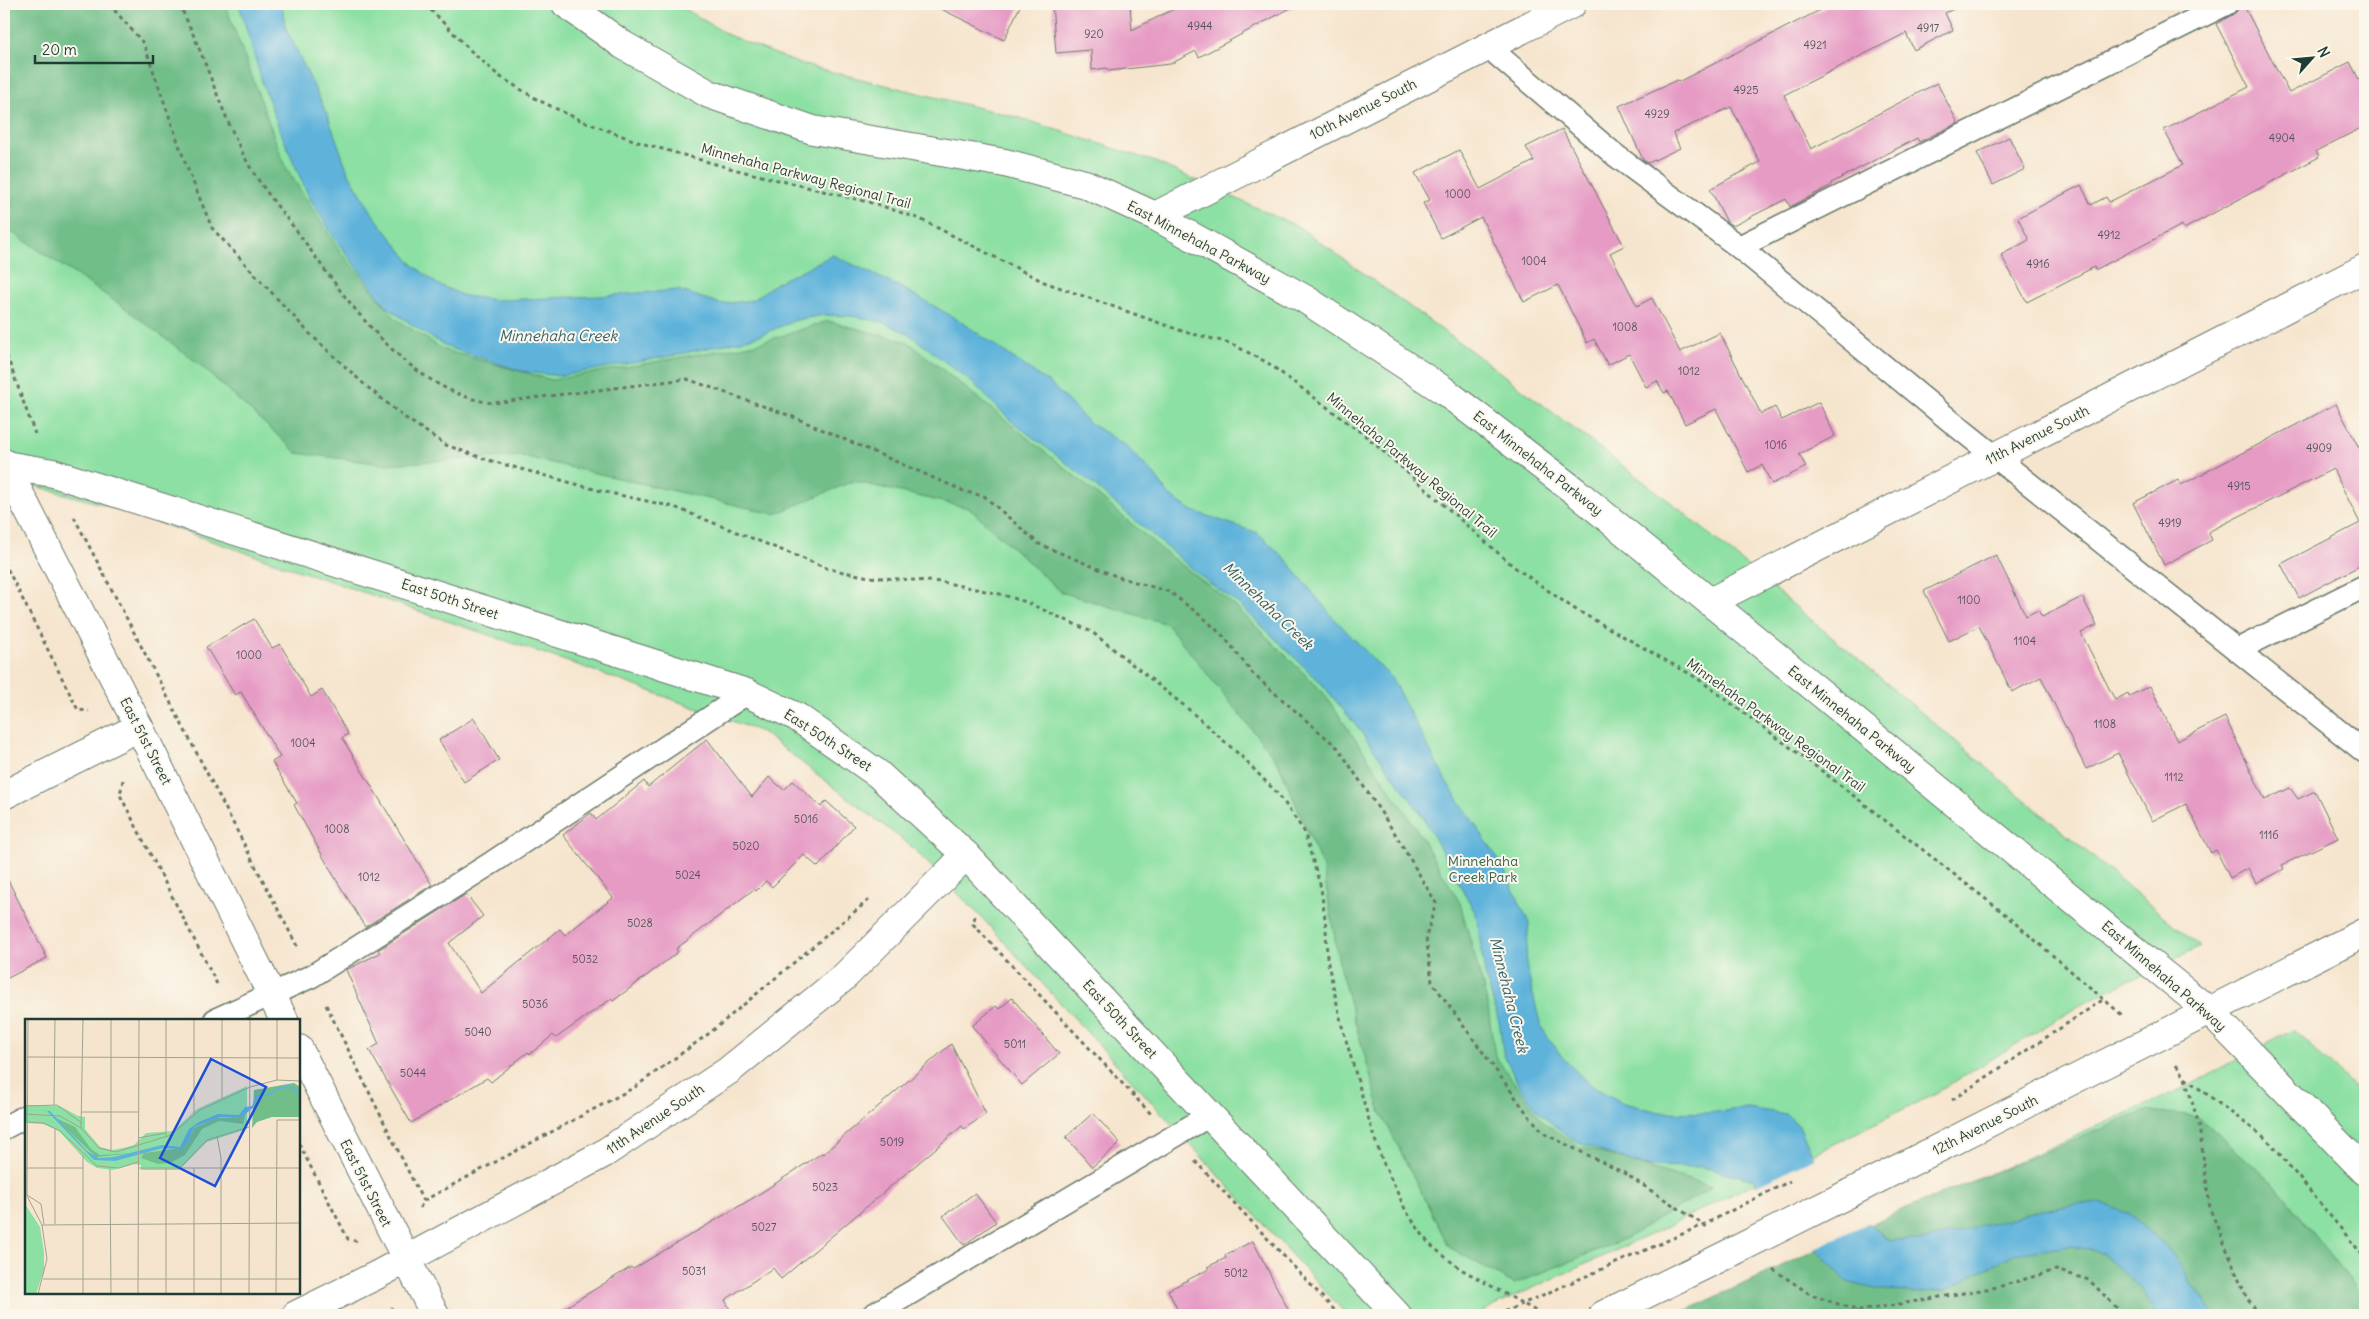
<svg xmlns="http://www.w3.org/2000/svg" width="2369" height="1319" viewBox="0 0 2369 1319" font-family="Delius,sans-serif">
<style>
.green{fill:#8ce0a3;stroke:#568e6c}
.forest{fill:#71be89;stroke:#487e5e}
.water{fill:#5fb3db;stroke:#3f7888}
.pier{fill:#f6e5ce}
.building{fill:#e69bc5}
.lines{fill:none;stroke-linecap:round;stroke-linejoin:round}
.service-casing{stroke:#6a786a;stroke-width:25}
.minor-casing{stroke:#6a786a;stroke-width:30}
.tertiary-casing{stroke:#6a786a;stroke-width:30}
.path{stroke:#6a786a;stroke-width:3;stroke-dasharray:4 4;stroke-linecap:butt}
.service{stroke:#fff;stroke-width:22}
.minor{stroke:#fff;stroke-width:28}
.tertiary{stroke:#fff;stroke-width:28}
.minor-bridge-casing{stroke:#6a786a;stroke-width:30;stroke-linecap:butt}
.minor-bridge{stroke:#fff;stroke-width:28}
.labels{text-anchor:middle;stroke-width:4;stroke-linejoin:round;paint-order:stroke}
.number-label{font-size:11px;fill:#515458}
.street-label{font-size:14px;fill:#1f3d34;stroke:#fbf7ec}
.park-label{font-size:14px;fill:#355e4a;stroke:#fbf7ec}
.water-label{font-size:15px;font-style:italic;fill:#326066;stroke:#fbf7ec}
.inset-road{fill:none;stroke:#a0a290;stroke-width:1}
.view{fill:#1d4ed8;fill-opacity:0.15;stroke:#1d4ed8;stroke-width:2.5}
.inset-edge{fill:none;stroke:#1f3d34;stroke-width:2.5}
</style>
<rect width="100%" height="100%" fill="#fbf7ec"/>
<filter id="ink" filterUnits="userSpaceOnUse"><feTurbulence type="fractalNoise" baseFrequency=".02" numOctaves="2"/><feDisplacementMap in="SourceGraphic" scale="10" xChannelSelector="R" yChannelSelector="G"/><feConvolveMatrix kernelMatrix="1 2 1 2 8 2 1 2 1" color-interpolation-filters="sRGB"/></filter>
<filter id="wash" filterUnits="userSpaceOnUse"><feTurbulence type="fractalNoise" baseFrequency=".0096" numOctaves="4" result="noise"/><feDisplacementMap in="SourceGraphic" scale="20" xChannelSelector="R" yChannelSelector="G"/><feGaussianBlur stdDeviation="1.12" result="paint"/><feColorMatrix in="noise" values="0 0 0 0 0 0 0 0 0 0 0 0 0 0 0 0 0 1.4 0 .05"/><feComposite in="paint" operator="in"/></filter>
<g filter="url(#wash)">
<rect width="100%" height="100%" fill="#f6e5ce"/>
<!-- green -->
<g class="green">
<path d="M4,4H677L728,35L800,64L1020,118L1153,161L1299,227L1485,361L1677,507L2200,947L2087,1001L1936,1093L1658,1231L1474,1315H1347L985,921L912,847L762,732L589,669L115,508L4,477Z"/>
<path d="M2293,1029L2365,1097V1315H1711L1906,1211L2182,1089Z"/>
</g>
<!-- forest -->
<g class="forest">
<path d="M4,4H225L285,166L337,247L396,319L444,350L552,380L756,344L828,321L908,342L978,398L1081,481L1166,553L1234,605L1322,691L1411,820L1460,903L1487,1001L1495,1056L1542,1121L1579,1146L1712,1187L1627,1238L1514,1284L1449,1247L1381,1113L1340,969L1323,868L1278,762L1167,624L1061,592L969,508L853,481L775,514L521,456L384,464L297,453L199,364L121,305L4,227Z"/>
<path d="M2146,1111L2197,1116L2274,1184L2365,1299V1315H1677L1899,1211Z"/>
</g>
<!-- water -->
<path class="water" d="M239,4H282L285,26L327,114L348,172L374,216L412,264L437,284L464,296L497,300L601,296L678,290L721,304L753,300L776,283L833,255L904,289L960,321L1052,385L1088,422L1126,446L1154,474L1169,495L1190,510L1258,533L1286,560L1331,615L1392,679L1446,781L1502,865L1529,923L1526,954L1529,978L1541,1027L1562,1057L1590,1085L1621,1102L1659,1112L1709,1113L1747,1108L1786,1114L1799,1126L1814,1158L1865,1221L1890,1240H1919L1966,1230L2043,1210L2097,1202L2130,1214L2166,1246L2214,1315H2157L2154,1313L2145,1293L2102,1253L2072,1246L2014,1254L1945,1290L1914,1293L1875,1289L1847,1282L1823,1256L1759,1195L1755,1180L1702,1167L1647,1166L1605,1153L1572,1139L1540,1114L1519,1086L1503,1052L1500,1026L1485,974L1476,914L1422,815L1359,729L1321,683L1240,605L1204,579L1082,475L1010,420L974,384L909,334L883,322L851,316L823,315L796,320L760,335L739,341L676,355L559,376L521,371L447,347L418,329L387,307L333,236L309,197L281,133L263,85Z"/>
<!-- pier -->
<path class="pier" d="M1816,1157L1870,1222L1813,1249L1757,1197L1754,1187Z"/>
<g id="blocks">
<!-- building -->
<g class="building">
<path d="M931,4H1021L1004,40Z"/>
<path d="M1052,4H1130L1132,30L1184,4H1298L1199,57L1196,51L1170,64L1108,71L1107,68L1092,70L1091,50L1056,53Z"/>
<path d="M1832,4H1964L1945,13L1953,30L1914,50L1906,33L1784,95L1811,149L1937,83L1958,123L1919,142L1917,138L1831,183L1832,185L1790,207L1786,199L1733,226L1727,222L1710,189L1760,162L1731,107L1673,133L1680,148L1648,163L1643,160L1619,106L1677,80L1678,82Z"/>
<path d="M2239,4H2243L2289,93L2350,62L2365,91V126L2316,151L2319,157L2234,202L2184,229L2182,225L2095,270L2094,267L2027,302L2001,255L2029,240L2018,218L2081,185L2091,205L2106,197L2109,202L2183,165L2164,130L2249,87L2216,24L2232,15L2237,11Z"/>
<path d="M1562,129L1624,246L1610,253L1637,306L1652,298L1680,352L1720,333L1761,414L1775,407L1782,420L1819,402L1835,436L1799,454L1806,467L1772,484L1762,465L1748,472L1716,409L1685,424L1668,391L1664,393L1657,381L1646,387L1629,354L1608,365L1594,339L1587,343L1558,285L1524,302L1481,217L1441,238L1423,203L1430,200L1415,173L1459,150L1480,189L1534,161L1526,147Z"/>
<path d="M2009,137L2025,169L1993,185L1977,153Z"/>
<path d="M2336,404L2365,459V563L2299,598L2281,564L2360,523L2333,469L2208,532L2212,540L2164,565L2133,503L2178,480L2181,485Z"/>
<path d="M1996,555L2026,616L2038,610L2042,617L2082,597L2097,625L2081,633L2115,700L2128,693L2129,696L2150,686L2177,741L2225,717L2265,800L2290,788L2298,799L2315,791L2338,838L2282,865L2284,869L2256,883L2248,868L2230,878L2216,850L2211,853L2186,804L2152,821L2118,753L2086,769L2041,677L2012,692L1979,626L1949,641L1924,591Z"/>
<path d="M254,619L272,648L280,644L311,697L322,690L348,734L342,738L432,885L365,927L334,876L294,805L297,803L272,762L280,757L241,692L235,695L206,647Z"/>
<path d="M474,718L499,760L464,782L439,740Z"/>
<path d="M707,739L752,797L769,777L784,790L793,781L821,807L826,801L854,826L818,867L804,855L772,887L766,881L756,891L754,889L676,949L678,952L613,1001L611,999L556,1038L553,1035L530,1054L528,1052L491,1082L487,1078L411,1123L369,1050L379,1044L346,970L380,953L378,950L466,894L483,916L449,943L481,993L560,929L565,935L613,898L563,835L591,813L596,820L644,781L648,787Z"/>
<path d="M4,872L47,958L4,980Z"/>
<path d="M1012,998L1059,1054L1022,1085L972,1026L996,1006L999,1009Z"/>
<path d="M951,1044L986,1114L964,1129L962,1126L781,1279L773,1268L725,1300L733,1315H553L631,1267L633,1269L753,1198L822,1153L823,1154Z"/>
<path d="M1093,1113L1120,1143L1092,1167L1066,1137Z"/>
<path d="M975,1193L996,1222L964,1245L943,1216Z"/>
<path d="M1253,1241L1291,1315H1180L1168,1290L1209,1269L1207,1267L1226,1258L1225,1255Z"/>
</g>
</g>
</g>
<g filter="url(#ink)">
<use href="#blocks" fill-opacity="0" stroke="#6a786a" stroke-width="1"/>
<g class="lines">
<defs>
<g id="service">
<path d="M1487,46L1615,155L1739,247L1953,423L2237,650L2365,586"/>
<path d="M1739,247L2226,4"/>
<path d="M2237,650L2365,752"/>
<path d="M215,1020L312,976L493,862L747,693"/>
<path d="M4,1128L26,1116"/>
<path d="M873,1315L1210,1115"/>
</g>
<g id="minor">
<path d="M1155,216L1572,4"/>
<path d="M4,463L139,727L284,1020"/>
<path d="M5,465L53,473L747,693L797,717L878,774L966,855L1397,1315"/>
<path d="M1710,602L2365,268"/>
<path d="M4,795L139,727"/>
<path d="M299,1049L435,1315"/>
<path d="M1850,1193L2365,932"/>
<path d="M296,1315L377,1275L603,1154L728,1071L844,977L966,855"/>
<path d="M1603,1315L1732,1252"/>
</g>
<path id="tertiary" d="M566,4L623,45L709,94L813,130L1005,163L1085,184L1155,216L1305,299L1443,390L1576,492L2162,973L2209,1011L2365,1171"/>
</defs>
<!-- service casing -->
<use href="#service" class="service-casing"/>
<!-- minor casing -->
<use href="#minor" class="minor-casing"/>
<!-- tertiary casing -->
<use href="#tertiary" class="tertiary-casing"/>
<!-- path -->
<g class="path">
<path d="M109,4L144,44L186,165L212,228L309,333L365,385L404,417L446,445L488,460L601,491L674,507L829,569L869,577L942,582L1000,594L1026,602L1092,632L1187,708L1242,757L1279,795L1304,831L1321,888L1326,927L1327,959L1342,1026L1373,1134L1383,1162L1406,1211L1429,1244L1459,1268L1543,1315"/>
<path d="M179,4C206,57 221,115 250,167C264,190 282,212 299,234C346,299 407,392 493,403L687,379L791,416L966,492L984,496L1039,544L1118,577L1170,592L1206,620L1225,638L1254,675L1338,748L1396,835L1436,903L1426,937L1432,982L1529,1116L1545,1134L1624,1173L1707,1227"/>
<path d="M425,4L471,51L499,76L538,100L580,120L641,143L733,169L876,204L920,219L1044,282L1185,332L1230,343L1268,363L1367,437L1513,566L1573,608L1697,678L1822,771L2001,911L2122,1015"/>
<path d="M4,348L35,434"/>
<path d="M74,517L298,948"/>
<path d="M4,562L78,710L89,711"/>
<path d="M123,780L120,795L217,984"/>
<path d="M975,916L973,924L1151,1114"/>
<path d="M326,1005L423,1201"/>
<path d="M2176,1065L2185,1078L2268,1140L2365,1258"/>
<path d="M2185,1078L2199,1125L2210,1209L2246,1296L2259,1315"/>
<path d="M1952,1100L2104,999"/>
<path d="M299,1144L348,1239L359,1242"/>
<path d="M1195,1161L1339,1315"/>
<path d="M420,1208L423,1201L635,1087L711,1032L871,898"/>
<path d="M1773,1269L1811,1295L1859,1311L1998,1287L2056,1270L2089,1280L2124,1315"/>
<path d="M388,1315L392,1307"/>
<path d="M1497,1315L1703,1225L1790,1181"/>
<path d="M1840,1315L1857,1311"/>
</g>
<!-- service -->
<use href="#service" class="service"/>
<!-- minor -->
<use href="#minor" class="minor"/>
<!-- tertiary -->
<use href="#tertiary" class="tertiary"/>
<defs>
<path id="minor-bridge" d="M1732,1252L1850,1193"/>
</defs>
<!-- minor-bridge casing -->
<use href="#minor-bridge" class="minor-bridge-casing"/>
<!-- minor-bridge -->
<use href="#minor-bridge" class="minor-bridge"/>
</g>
</g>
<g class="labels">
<!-- number labels -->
<g class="number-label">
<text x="1200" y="30">4944</text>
<text x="1928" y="32">4917</text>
<text x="1094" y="38">920</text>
<text x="1815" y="49">4921</text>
<text x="1746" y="94">4925</text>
<text x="1657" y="118">4929</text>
<text x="2282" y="142">4904</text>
<text x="1458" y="198">1000</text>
<text x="2109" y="239">4912</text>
<text x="1534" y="265">1004</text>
<text x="2038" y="268">4916</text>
<text x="1625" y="331">1008</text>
<text x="1689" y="375">1012</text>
<text x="1776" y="449">1016</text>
<text x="2319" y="452">4909</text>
<text x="2239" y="490">4915</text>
<text x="2170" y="527">4919</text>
<text x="1969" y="604">1100</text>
<text x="2025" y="645">1104</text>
<text x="249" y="659">1000</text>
<text x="2105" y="728">1108</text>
<text x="303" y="747">1004</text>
<text x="2174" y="781">1112</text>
<text x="806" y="823">5016</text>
<text x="337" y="833">1008</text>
<text x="2269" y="839">1116</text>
<text x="746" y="850">5020</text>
<text x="688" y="879">5024</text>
<text x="369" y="881">1012</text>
<text x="640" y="927">5028</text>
<text x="585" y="963">5032</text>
<text x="535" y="1008">5036</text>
<text x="478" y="1036">5040</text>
<text x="1015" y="1048">5011</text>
<text x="413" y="1077">5044</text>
<text x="892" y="1146">5019</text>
<text x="825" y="1191">5023</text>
<text x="764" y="1231">5027</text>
<text x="694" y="1275">5031</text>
<text x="1236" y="1277">5012</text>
</g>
<!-- street labels -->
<g class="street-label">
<text transform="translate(1363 109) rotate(-27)" y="5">10th Avenue South</text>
<text transform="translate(806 176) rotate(15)" y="5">Minnehaha Parkway Regional Trail</text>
<text transform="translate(1199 242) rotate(28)" y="5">East Minnehaha Parkway</text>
<text transform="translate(2037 435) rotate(-27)" y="5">11th Avenue South</text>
<text transform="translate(1538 463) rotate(38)" y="5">East Minnehaha Parkway</text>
<text transform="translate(1412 465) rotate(40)" y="5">Minnehaha Parkway Regional Trail</text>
<text transform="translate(450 599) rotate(18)" y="5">East 50th Street</text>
<text transform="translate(1852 719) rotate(39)" y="5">East Minnehaha Parkway</text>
<text transform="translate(1776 725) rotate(36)" y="5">Minnehaha Parkway Regional Trail</text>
<text transform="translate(828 740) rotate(33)" y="5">East 50th Street</text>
<text transform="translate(146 741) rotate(63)" y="5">East 51st Street</text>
<text transform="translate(2164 976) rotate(41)" y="5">East Minnehaha Parkway</text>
<text transform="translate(1120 1019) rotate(47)" y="5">East 50th Street</text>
<text transform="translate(655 1119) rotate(-34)" y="5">11th Avenue South</text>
<text transform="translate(1985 1125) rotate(-27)" y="5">12th Avenue South</text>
<text transform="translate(366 1183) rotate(63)" y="5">East 51st Street</text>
</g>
<!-- park labels -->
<g class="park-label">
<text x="1483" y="866">Minnehaha<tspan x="1483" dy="16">Creek Park</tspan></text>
</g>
<!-- water labels -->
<g class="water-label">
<text x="558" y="341">Minnehaha Creek</text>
<text transform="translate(1268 606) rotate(44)" y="5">Minnehaha Creek</text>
<text transform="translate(1509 995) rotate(76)" y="5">Minnehaha Creek</text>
</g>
</g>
<!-- overview -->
<g transform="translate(25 1019)">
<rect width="275" height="275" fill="#f6e5ce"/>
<path d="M222,67V110L182,123L154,151H116V146L109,145L88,151L72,149L62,143L34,112L18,105L0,104V86L35,87L53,97L60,98V110L75,128L87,131L98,129L109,126L121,114L148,112L172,90ZM0,185L15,208L19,233V251L11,275H0Z" fill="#8ce0a3"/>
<path d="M269,64L275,68V98H247L232,103L227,109L229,71ZM221,93L218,105L194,102L177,110L160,136L145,144L133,145L116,139L119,134L157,129L163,124L169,109L192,99H215ZM29,98L50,108L66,130L75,136L110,134L71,138Z" fill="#71be89"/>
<path d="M261,67L269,68L275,77L266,69L252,70L247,76L233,78L228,89L215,99L195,98L169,108L163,124L156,130L138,129L90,142L69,141L22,92L0,91L25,92L62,132L74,139L89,138L137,126L155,128L164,110L174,103L193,95L214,96L220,88L227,87L231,76L245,75L251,69Z" fill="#5fb3db"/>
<path class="inset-road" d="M3,0L2,177L17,206L22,240L13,275M86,0V133M141,0V118M197,0V80M2,38L275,39M252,61V0M29,86L30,0M0,87L32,86L57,104M57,93H113M0,95L35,97L56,109L74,129L91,133L146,116L175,91L225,68L252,61L275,62M169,95V0M2,103L19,104L35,112L72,147L94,149L113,143M56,109L58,0M192,117L196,139V275M113,119L141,114M0,149H58M113,149H275M141,149V275M155,149L182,121L224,108M169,149V275M85,150L86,275M2,176L16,185L19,205M30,205V109M17,206L275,204M18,260H275M58,275V136M113,275L114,0M224,275L225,0M251,275L252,101H275"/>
<path class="view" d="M186,40L241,68L190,167L135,139Z"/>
<rect width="275" height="275" class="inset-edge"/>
</g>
<!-- margin -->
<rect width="2369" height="1319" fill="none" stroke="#fbf7ec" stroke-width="20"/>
<!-- north arrow -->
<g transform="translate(2312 58) rotate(63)" stroke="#fbf7ec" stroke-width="4" paint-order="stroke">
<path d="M0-4L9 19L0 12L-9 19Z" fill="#1f3d34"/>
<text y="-8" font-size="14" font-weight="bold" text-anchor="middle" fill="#1f3d34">N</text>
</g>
<!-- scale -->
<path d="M35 55v8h118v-8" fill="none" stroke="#1f3d34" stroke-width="2.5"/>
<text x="42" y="55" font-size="15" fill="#1f3d34" stroke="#fbf7ec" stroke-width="4" paint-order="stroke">20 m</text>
</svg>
